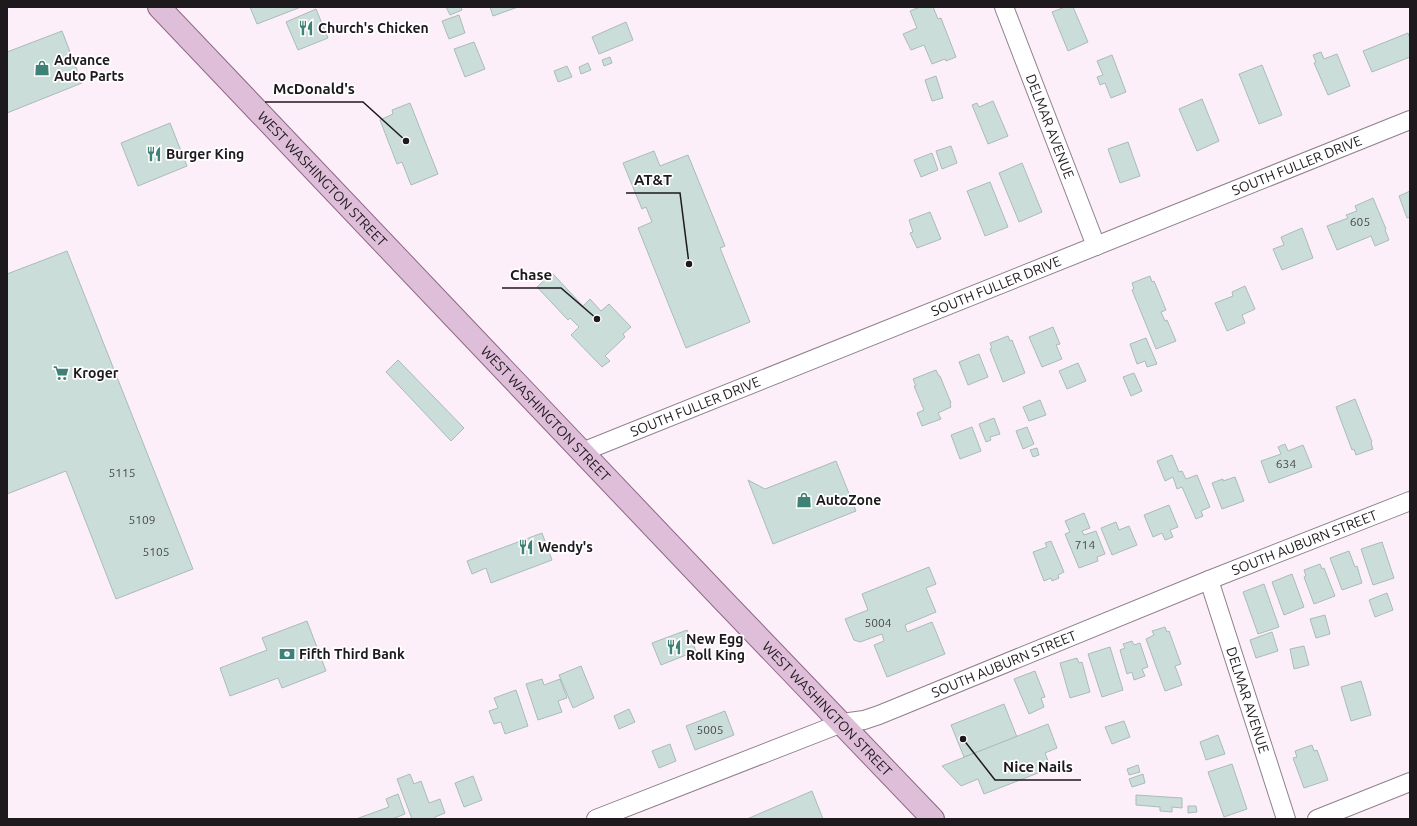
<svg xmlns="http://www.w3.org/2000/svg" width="1417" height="826" viewBox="0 0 1417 826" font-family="Ubuntu,sans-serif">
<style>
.building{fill:#caddd9;stroke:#a9bcb8}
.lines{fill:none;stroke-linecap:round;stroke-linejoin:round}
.minor-casing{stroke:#8e818b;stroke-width:20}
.primary-casing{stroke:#8e6886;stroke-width:24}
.minor{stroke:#fff;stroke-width:18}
.primary{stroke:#dfbed9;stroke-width:22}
.labels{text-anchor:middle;stroke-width:3.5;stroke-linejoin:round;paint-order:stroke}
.number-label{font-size:12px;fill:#494a4c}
.poi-label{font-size:14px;font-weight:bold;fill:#1e191d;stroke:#fff;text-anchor:start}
.street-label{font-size:14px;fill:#1e191d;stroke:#fff}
.leader{fill:none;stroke:#1e191d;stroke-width:1.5}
.callout-dot{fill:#1e191d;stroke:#fff;stroke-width:1.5}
.callout-label{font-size:15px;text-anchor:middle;font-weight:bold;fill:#1e191d;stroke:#fff;stroke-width:3.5;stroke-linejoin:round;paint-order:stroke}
</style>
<rect width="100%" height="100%" fill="#fdeffa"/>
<!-- building -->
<g class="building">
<path d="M250,7H301L257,24Z"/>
<path d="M446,7H461L462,10L450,15Z"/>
<path d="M490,7H518L493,16Z"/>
<path d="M920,7H933L938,19L941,18L956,57L946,61L945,59L932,64L924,45L911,50L903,34L917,28L910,11Z"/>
<path d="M1065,7H1073L1088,42L1068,51L1052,12Z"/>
<path d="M316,9L328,38L298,50L286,22Z"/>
<path d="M459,15L465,33L449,39L442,21Z"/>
<path d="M626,22L633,40L599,54L592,37Z"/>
<path d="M62,31L82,83L7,113V52Z"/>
<path d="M1408,33L1410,39V57L1372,72L1363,51Z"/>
<path d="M474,42L485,69L465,77L454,49Z"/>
<path d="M1321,52L1324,59L1337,54L1350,86L1328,95L1314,63L1316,62L1313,55Z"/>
<path d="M1112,55L1126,92L1111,98L1105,83L1100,85L1097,77L1103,75L1097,61Z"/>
<path d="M610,57L612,63L604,66L602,60Z"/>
<path d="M588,63L591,70L581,74L579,67Z"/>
<path d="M1262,65L1282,115L1259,124L1239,74Z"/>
<path d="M567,66L572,77L558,82L554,71Z"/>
<path d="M936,76L943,98L932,101L925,80Z"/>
<path d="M1202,99L1219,141L1197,151L1179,109Z"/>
<path d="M993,101L1008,136L988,144L972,105L977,103L979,107Z"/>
<path d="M410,103L438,174L411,185L402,162L397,164L380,120L393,114L392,110Z"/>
<path d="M170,123L187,166L138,186L121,143Z"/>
<path d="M1128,142L1140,176L1120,183L1108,149Z"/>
<path d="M951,146L957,163L942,169L936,151Z"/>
<path d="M654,151L660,166L688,155L725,246L720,248L750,322L686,348L638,228L652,222L646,207L642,209L623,163Z"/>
<path d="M932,153L938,170L921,177L914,160Z"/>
<path d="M1022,163L1042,212L1019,222L999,173Z"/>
<path d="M990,182L1008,227L985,236L967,191Z"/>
<path d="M1410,191V217L1407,218L1399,196Z"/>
<path d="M1373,198L1386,229L1385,230L1389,240L1375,246L1371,236L1337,250L1327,226L1348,218L1346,215L1357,211L1355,206Z"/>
<path d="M930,212L941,239L917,248L910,233L913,232L909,220Z"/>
<path d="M1302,228L1313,258L1282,270L1273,249L1284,245L1281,237Z"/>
<path d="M67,251L193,569L116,599L66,471L7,494V274Z"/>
<path d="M552,273L583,306L590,299L601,311L609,304L631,327L623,334L625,337L605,356L610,361L602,367L571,335L579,327L570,318L568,320L537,287Z"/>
<path d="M1150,276L1152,282L1154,281L1166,310L1161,312L1165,321L1167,320L1176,341L1156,349L1132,290L1134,289L1132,283Z"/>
<path d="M1245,286L1255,309L1242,315L1245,323L1227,331L1215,303L1233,296L1232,292Z"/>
<path d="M1053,327L1060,344L1056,345L1062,359L1042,367L1029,337Z"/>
<path d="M1008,336L1010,341L1012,340L1025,373L1003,382L990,349L992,348L990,343Z"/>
<path d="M1146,338L1157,364L1147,367L1145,361L1137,364L1130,344Z"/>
<path d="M979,354L988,377L968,385L959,362Z"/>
<path d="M398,360L464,428L451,441L386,372Z"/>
<path d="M1078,363L1086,381L1067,389L1059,371Z"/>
<path d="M936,370L939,376H940L951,403L950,404L951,407L938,413L941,419L922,426L917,413L924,410L914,386H916L913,379Z"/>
<path d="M1134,373L1142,391L1131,396L1123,377Z"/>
<path d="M1355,399L1372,442L1371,443L1373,449L1356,455L1354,449L1352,450L1336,407Z"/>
<path d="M1040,400L1046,415L1029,421L1023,407Z"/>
<path d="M994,418L1000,434L990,437L991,440L986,442L979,424Z"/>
<path d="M972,427L981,451L960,459L951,435Z"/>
<path d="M1027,427L1034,444L1023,449L1016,431Z"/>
<path d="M1285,444L1288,451L1303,445L1312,467L1269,483L1261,461L1281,454L1278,447Z"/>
<path d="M1037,448L1039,455L1033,457L1030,450Z"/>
<path d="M1172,455L1179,472L1182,471L1186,479L1197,475L1210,507L1201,511L1203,516L1196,519L1182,487L1177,489L1173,477L1165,481L1157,461Z"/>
<path d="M836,461L856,511L773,544L748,480L765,489Z"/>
<path d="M1235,477L1244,501L1222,509L1212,483L1223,479V481Z"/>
<path d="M1169,505L1178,527L1170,530L1173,537L1165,540L1162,533L1153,537L1144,515Z"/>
<path d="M1084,513L1090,528L1082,531L1084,535L1096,531L1105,554L1097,557L1098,561L1079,568L1065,534L1070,532L1065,521Z"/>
<path d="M1116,522L1119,530L1129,526L1137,545L1112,555L1101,528Z"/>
<path d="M542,533L552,560L491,583L486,568L472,574L467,561Z"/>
<path d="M1051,541L1064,572L1058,575L1059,578L1052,581L1051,578L1044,581L1033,552L1047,547L1045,543Z"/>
<path d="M1382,542L1394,578L1373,585L1361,549Z"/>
<path d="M1349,551L1355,567L1357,566L1362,583L1342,590L1330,558Z"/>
<path d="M1320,564L1322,569L1324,568L1335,596L1314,604L1304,577L1306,576L1304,570Z"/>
<path d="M929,567L936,584L926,588L936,612L905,625L907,632L932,622L945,654L887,677L874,645L884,641L882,634L860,642L854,640L845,619L868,610L862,594Z"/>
<path d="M1292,574L1304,607L1284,615L1272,582Z"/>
<path d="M1264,584L1279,627L1258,634L1243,592Z"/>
<path d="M1387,593L1393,610L1375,617L1369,600Z"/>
<path d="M1325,615L1330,634L1316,638L1310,619Z"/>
<path d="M307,621L326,671L282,688L278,678L230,696L220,668L267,650L262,638Z"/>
<path d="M1165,627L1167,632L1169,631L1181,664L1175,666L1182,685L1165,691L1146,639L1154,635L1152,631Z"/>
<path d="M687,630L696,651L661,665L652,643Z"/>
<path d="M1272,632L1278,651L1256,658L1250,640Z"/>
<path d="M1132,641L1134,645L1140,643L1148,667L1142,669L1145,676L1134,680L1132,672L1127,674L1120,650L1125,648L1123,644Z"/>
<path d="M1304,646L1309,665L1294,669L1290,649Z"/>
<path d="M1110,647L1123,690L1102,697L1088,654Z"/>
<path d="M1077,658L1079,663L1082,662L1090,692L1070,698L1060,663Z"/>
<path d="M581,666L594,698L573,708L559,675Z"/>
<path d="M1035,671L1045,697L1041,698L1044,707L1029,714L1014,679Z"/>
<path d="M542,679L544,685L560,679L567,698L558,701L562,712L538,720L526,684Z"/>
<path d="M1361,681L1371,715L1351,721L1341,687Z"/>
<path d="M516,690L528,726L505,734L501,722L494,724L489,711L498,708L494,698Z"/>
<path d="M1004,704L1017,737L964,757L951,725Z"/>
<path d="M629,709L635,722L619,729L614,716Z"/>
<path d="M725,711L734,735L695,750L686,726Z"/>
<path d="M1124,721L1130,737L1112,744L1105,727Z"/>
<path d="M1048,724L1057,748L1045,753L1051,768L984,794L978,779L961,786L942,766Z"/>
<path d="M1218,735L1225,754L1206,760L1200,742Z"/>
<path d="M670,744L676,761L659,768L652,751Z"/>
<path d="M1312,745L1314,751L1317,750L1328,780L1304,788L1293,758L1297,757L1295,751Z"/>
<path d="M1232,764L1247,809L1224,817L1208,772Z"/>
<path d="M1138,765L1140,772L1129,775L1127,769Z"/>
<path d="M410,774L414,784L421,781L429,803L440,799L445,813L435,817V819H412L397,779Z"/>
<path d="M1143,774L1145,783L1132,787L1129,779Z"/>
<path d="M473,776L482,800L464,807L455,783Z"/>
<path d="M812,791L823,819H747Z"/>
<path d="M398,794L405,814L392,819H356L389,807L386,799Z"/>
<path d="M1136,795L1182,798V808L1172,807V812L1160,811V807L1136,805Z"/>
<path d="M1188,806H1196L1197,812L1188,813Z"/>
</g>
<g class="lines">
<defs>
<g id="minor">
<path id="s1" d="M1004,7L1096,246"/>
<path id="s2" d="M582,452L1410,120"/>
<path id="s3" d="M1209,580L1286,819"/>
<path id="s4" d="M596,819L842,723L864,720L879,715L1209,580L1410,501"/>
<path d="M1317,819L1410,782"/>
</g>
<g id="primary">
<path id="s5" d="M159,7L720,597L933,819"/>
</g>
</defs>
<!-- minor casing -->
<use href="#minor" class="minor-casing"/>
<!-- primary casing -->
<use href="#primary" class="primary-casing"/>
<!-- minor -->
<use href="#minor" class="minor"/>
<!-- primary -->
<use href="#primary" class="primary"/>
</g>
<!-- icons -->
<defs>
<symbol id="restaurant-bare" viewBox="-9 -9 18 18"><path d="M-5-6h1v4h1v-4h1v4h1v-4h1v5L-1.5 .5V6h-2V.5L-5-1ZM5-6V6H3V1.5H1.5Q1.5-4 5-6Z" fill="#3e8277" stroke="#fff" stroke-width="2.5" paint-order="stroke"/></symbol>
<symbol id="shop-bare" viewBox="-9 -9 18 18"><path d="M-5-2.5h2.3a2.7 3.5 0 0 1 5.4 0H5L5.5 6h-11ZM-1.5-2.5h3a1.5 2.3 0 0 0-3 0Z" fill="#3e8277" stroke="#fff" stroke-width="2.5" paint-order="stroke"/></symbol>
<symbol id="supermarket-bare" viewBox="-9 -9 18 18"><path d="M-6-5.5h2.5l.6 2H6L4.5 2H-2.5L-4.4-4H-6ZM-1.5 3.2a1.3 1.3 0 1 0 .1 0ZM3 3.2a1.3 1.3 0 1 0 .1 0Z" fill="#3e8277" stroke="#fff" stroke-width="2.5" paint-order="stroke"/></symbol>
<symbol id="bank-bare" viewBox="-9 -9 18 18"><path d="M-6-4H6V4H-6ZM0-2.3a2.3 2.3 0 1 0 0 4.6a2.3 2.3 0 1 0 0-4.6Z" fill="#3e8277" stroke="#fff" stroke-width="2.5" paint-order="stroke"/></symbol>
</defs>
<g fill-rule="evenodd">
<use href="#restaurant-bare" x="295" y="17" width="22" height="22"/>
<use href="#shop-bare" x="31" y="57" width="22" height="22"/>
<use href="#restaurant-bare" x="143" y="143" width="22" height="22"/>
<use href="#supermarket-bare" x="50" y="362" width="22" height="22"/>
<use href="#shop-bare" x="793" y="489" width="22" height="22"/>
<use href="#restaurant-bare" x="515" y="536" width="22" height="22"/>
<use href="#restaurant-bare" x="663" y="636" width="22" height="22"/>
<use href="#bank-bare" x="276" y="643" width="22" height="22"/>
</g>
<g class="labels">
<!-- number labels -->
<g class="number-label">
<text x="1360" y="226">605</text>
<text x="1286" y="468">634</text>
<text x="122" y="477">5115</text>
<text x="142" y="524">5109</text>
<text x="1085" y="549">714</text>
<text x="156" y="556">5105</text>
<text x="878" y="627">5004</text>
<text x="710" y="734">5005</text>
</g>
<!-- poi labels -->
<g class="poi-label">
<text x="318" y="33">Church's Chicken</text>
<text x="54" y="65">Advance<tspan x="54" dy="16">Auto Parts</tspan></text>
<text x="166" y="159">Burger King</text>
<text x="73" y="378">Kroger</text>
<text x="816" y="505">AutoZone</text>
<text x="538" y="552">Wendy's</text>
<text x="686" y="644">New Egg<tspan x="686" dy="16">Roll King</tspan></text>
<text x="299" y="659">Fifth Third Bank</text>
</g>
<!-- street labels -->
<g class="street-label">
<text dy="5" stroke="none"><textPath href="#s1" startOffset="128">DELMAR AVENUE</textPath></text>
<text dy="5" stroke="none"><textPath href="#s2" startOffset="770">SOUTH FULLER DRIVE</textPath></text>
<text dy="5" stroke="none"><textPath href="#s5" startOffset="237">WEST WASHINGTON STREET</textPath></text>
<text dy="5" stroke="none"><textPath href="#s2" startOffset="446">SOUTH FULLER DRIVE</textPath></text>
<text dy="5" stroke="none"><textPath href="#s2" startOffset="122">SOUTH FULLER DRIVE</textPath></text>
<text dy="5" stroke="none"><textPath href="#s5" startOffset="561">WEST WASHINGTON STREET</textPath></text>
<text dy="5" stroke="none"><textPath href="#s4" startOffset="761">SOUTH AUBURN STREET</textPath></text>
<text dy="5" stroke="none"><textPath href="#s4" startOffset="437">SOUTH AUBURN STREET</textPath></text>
<text dy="5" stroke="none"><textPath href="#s3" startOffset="126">DELMAR AVENUE</textPath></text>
<text dy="5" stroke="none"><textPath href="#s5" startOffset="969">WEST WASHINGTON STREET</textPath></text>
</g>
</g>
<!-- callouts -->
<path class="leader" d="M406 141L363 102H265M689 264L680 193H626M597 319L561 288H502M963 739L995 780H1081"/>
<g class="callout-dot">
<circle cx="406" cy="141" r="4"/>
<circle cx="689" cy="264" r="4"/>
<circle cx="597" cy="319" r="4"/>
<circle cx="963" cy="739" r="4"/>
</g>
<g class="callout-label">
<text x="314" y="94">McDonald's</text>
<text x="653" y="185">AT&amp;T</text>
<text x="531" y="280">Chase</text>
<text x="1038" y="772">Nice Nails</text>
</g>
<!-- border -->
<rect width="1417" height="826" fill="none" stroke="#1e191d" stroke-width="16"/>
</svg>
